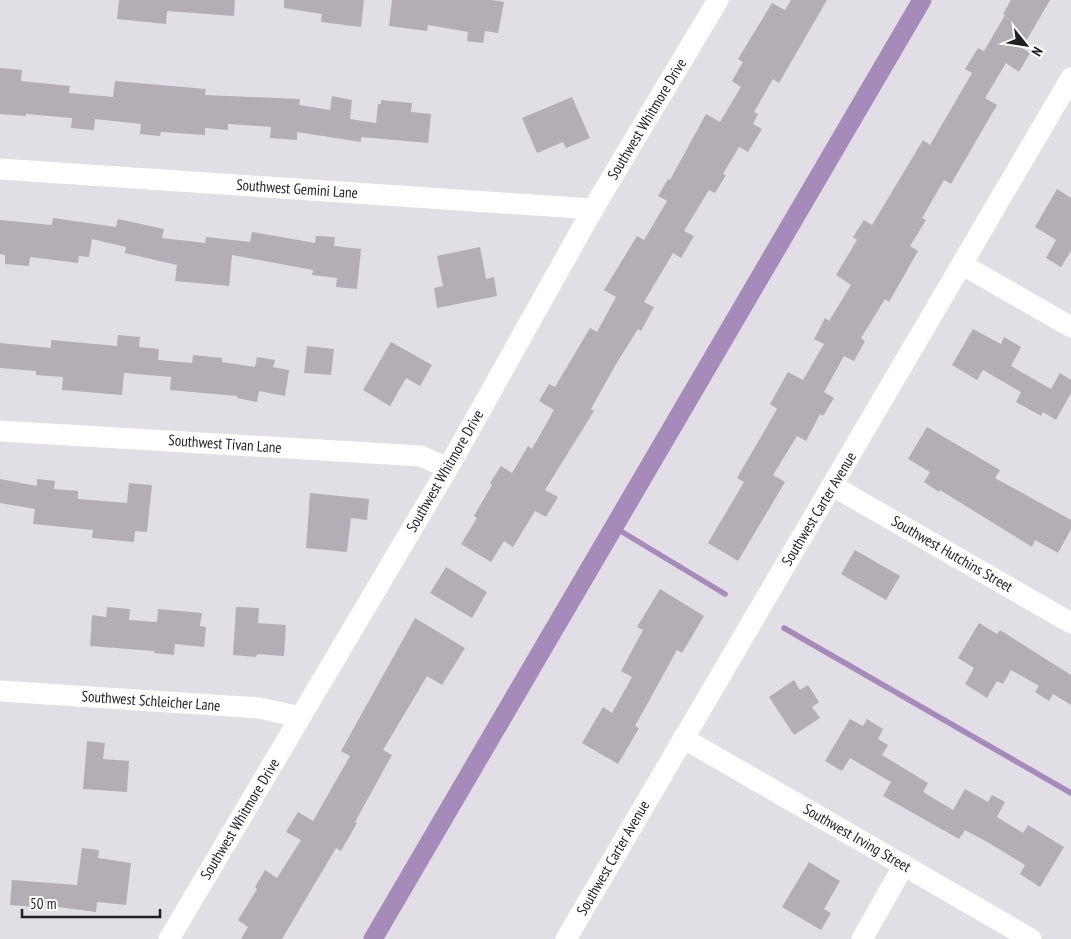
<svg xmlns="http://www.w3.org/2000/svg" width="1071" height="939" viewBox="0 0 1071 939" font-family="'PT Sans Narrow',sans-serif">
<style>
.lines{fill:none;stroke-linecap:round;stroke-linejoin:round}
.stream{stroke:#a68ab9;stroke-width:5.5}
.canal{stroke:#a68ab9;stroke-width:19}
.building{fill:#b3aeb6}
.minor{stroke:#fff;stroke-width:21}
.labels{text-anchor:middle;stroke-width:4.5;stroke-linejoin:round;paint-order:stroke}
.street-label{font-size:15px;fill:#201f22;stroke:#fff}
</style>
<rect width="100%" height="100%" fill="#e2dee6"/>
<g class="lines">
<!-- stream -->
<g class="stream">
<path d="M614,527L725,594"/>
<path d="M784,628L1071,793"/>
</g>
<!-- canal -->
<path class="canal" d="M373,939L922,0"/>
</g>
<!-- building -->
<g class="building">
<path d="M119,0H235L234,16L167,11L166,24L117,19Z"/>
<path d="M284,0H364L361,27L321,22L322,14L284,8Z"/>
<path d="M392,0H492L504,2L498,33L485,31L483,43L467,41L468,32L428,25L427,31L389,26Z"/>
<path d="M791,0H827L779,83L773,79L754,112L758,114L753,124L762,129L748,152L739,147L723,174L726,175L715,193L709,190L684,231L694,236L681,258L673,253L644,302L654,307L641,331L638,329L616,364L591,409L594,411L545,490L558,497L546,517L535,511L513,547L504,541L491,562L461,544L477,518L474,516L492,485L490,483L501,466L512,473L528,446L532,449L554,410L539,401L549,384L555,387L590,328L597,332L616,297L604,290L637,236L644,240L667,201L658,196L668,179L670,180L706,114L720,122L741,87L732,81L743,62L738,59L772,3L785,10Z"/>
<path d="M1011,0H1050L1022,48L1030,53L1019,72L1006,63L985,98L997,105L951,184L944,180L922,218L926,220L910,246L918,251L889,302L885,299L861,338L865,341L854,361L844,356L824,392L834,398L823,416L820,414L806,441L797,436L773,475L785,482L738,561L708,543L744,482L737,478L777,409L770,404L788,372L803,380L824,344L814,339L825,318L829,321L851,285L836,275L857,240L853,237L864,220L872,225L923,140L930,145L972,73L965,69L978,48L984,51L1005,15L1003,14Z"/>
<path d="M0,68L22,70L21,81L70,86L69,93L113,97L115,81L206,89L205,95L300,99L299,105L330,110L332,96L352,100L350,119L376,123L378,104H381V100L412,103L411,112L431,114L428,143L361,137V142L297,132V140L270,138L271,127L228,124V130L205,128V135L161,132L160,136L140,134L141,124L95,119L94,130L71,128L72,118L26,114V116L0,114Z"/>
<path d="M572,97L590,138L566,148L563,142L537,153L522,118Z"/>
<path d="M1057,189L1071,198V251L1061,267L1046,258L1056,240L1035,227Z"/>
<path d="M53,218L116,227L118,219L164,229L162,238L205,243L206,237L250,242L252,232L315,243L316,236L335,237L334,246L361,249L357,289L336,287L337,278L312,275L313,270L232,255L229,286L175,281L177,265L125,253L126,247L92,239L89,257L79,256L78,263L30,257L29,266L5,264V255L0,254V220L52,225Z"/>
<path d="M480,247L486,279L494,277L497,296L437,308L434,288L443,286L437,256Z"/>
<path d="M973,329L1001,344L1004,337L1021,347L1011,366L1051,389L1060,373L1071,380V393L1056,420L1043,412L1041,416L1016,402L1021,392L983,370L977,380L952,365Z"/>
<path d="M118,335L140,337L139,347L159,349L158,360L192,363L193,355L222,358V362L255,367L257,357L275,360L273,367L289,370L285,396L259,391L257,402L237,398V396L170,390L171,377L124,373L122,395L62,390L63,377L36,375V371L0,368V343L51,348V340L117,346Z"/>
<path d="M391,342L432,365L420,386L406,378L390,406L363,390Z"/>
<path d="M307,346L334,349L331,375L304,373Z"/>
<path d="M927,427L1000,470L995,478L1071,520V529L1058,553L1035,540L1032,547L940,490L939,492L924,482L930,472L908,459Z"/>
<path d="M0,479L37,486V479L55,481L54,489L78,491V499L127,503L129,483L152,485L147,532L135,531L134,542L92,538L93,530L33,524L35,509L0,503Z"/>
<path d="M310,493L369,499L367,520L351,518L347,552L306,548Z"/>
<path d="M855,550L900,576L886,600L841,574Z"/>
<path d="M446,567L487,592L472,618L430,593Z"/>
<path d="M660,589L704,616L682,653L677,650L635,726L639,728L618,764L582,743L603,707L612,713L632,677L621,671L643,630L637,627Z"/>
<path d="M107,607L130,609L129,620L157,622L158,609L202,613L200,626L206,627L204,647L175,644L174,655L154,653V651L90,646L92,615L106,617Z"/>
<path d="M236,607L259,608L258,623L286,625L284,656L257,654L256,657L233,655Z"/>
<path d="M415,618L465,648L442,685L427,676L383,750L392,755L355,822L357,823L341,851L336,848L282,939H241L248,927L238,920L257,889L255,887L265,870L277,878L301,840L286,832L298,812L313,821L350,756L341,751Z"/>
<path d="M979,623L997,634L1000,630L1071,675V705L1053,694L1049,701L1035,692L1039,686L1011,670L1003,684L997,681L987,698L965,684L974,668L958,658Z"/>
<path d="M794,680L800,690L808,685L819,702L812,707L820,718L794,735L769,697Z"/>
<path d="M850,719L863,726L867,719L883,729L878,739L888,745L882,755L928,783L923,792L953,810L965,789L988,802L992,795L1005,802L997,817L1023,833L1028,825L1064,847L1040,887L1020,874L1025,865L989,843L965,830L959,839L883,796L891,782L850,758L842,771L825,761Z"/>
<path d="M87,741L105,743L103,759L129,761L127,792L83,789Z"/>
<path d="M82,848L99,850L98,858L131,863L126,905L97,902L96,912L51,906V908L10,905L12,880L77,885Z"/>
<path d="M809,862L840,881L824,909L831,913L821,930L782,907Z"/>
</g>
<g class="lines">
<!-- minor -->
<g class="minor">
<path d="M0,169L593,209"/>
<path d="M963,265L1071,327"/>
<path d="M0,431L421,456L448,468"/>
<path d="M833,486L1071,623"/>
<path d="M0,691L259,708L300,717"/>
<path d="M683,738L1031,939"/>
<path d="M169,939L448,468L593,209L718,0"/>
<path d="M566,939L1071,78"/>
<path d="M862,939L904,865"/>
</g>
</g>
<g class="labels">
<!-- street labels -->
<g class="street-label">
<text transform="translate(647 119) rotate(-59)" y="5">Southwest Whitmore Drive</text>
<text transform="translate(297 189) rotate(4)" y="5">Southwest Gemini Lane</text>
<text transform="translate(225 444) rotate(4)" y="5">Southwest Tivan Lane</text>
<text transform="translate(445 471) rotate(-60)" y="5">Southwest Whitmore Drive</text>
<text transform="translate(819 509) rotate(-59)" y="5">Southwest Carter Avenue</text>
<text transform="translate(952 554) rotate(30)" y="5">Southwest Hutchins Street</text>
<text transform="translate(151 701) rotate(4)" y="5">Southwest Schleicher Lane</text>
<text transform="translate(240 819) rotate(-59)" y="5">Southwest Whitmore Drive</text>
<text transform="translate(857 838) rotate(30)" y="5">Southwest Irving Street</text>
<text transform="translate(613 858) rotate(-60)" y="5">Southwest Carter Avenue</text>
</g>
</g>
<!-- north arrow -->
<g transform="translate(1026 45) rotate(120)" stroke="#ffffff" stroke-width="4" paint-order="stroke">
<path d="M0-4L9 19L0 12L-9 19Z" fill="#201f22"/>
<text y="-8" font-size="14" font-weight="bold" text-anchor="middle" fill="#201f22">N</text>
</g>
<!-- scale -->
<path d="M22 909v8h138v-8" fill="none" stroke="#201f22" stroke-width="2.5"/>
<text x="30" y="909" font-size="15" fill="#201f22" stroke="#ffffff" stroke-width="4" paint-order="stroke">50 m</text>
</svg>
